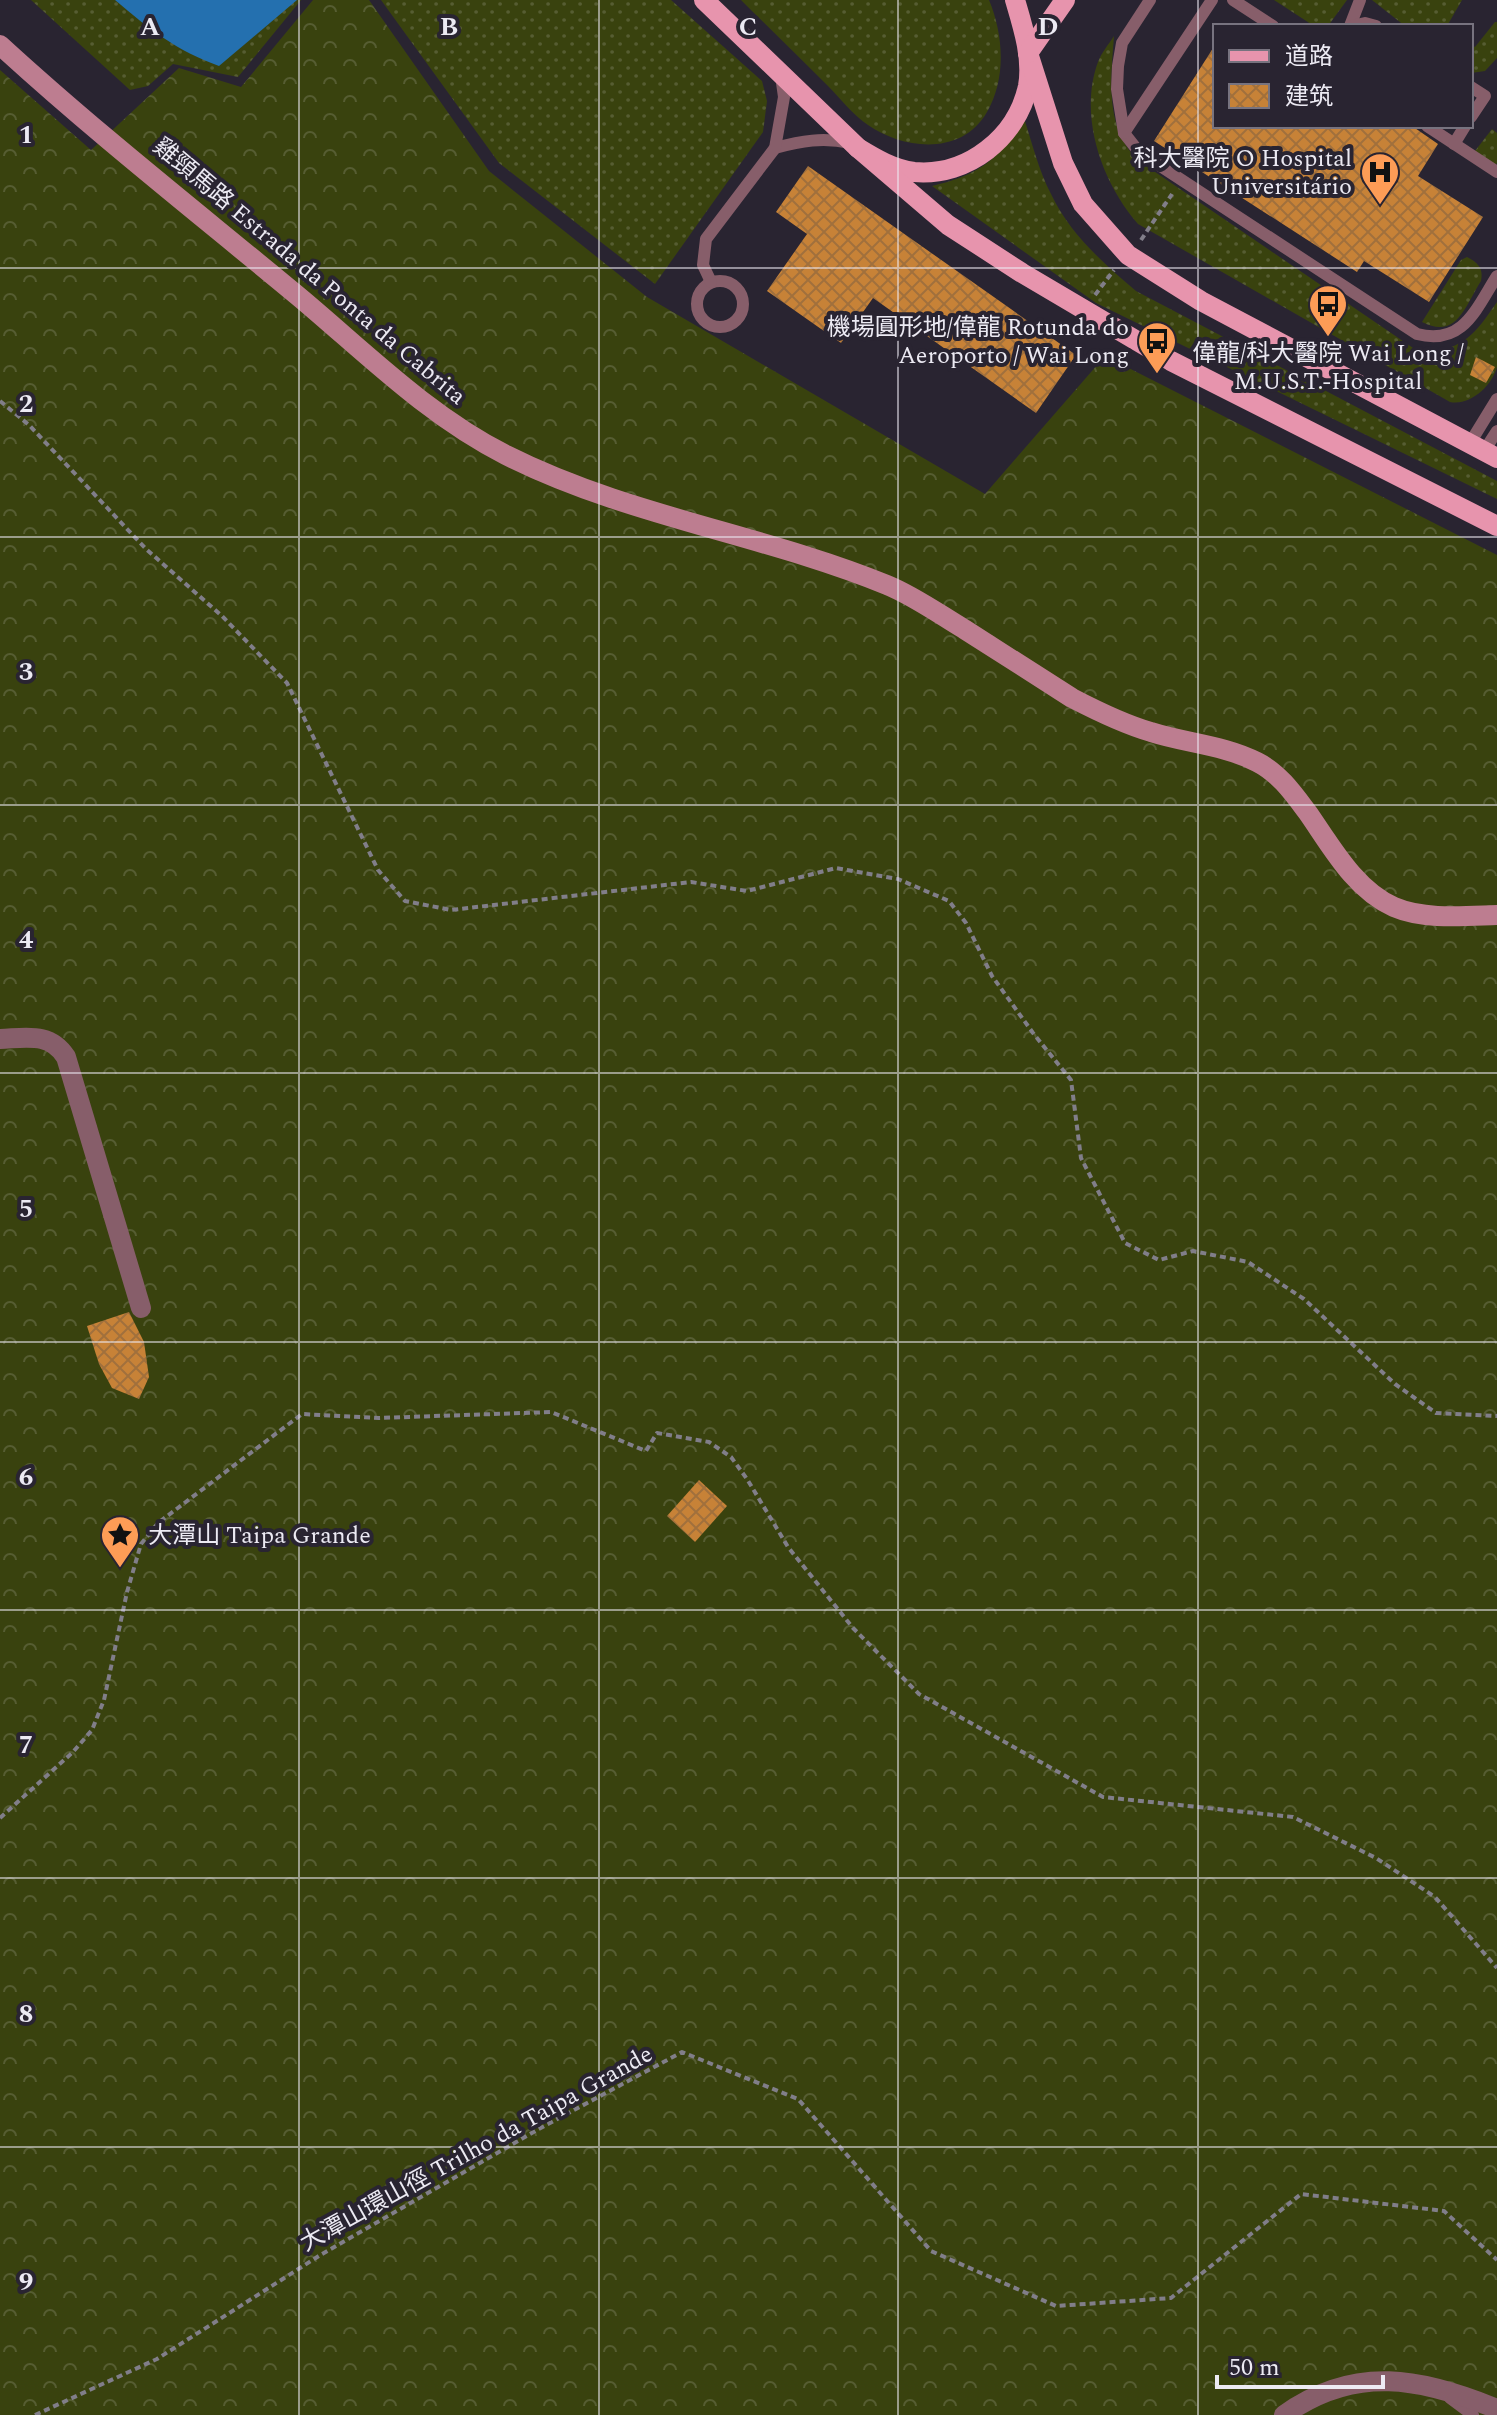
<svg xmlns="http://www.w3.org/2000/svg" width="1497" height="2415" viewBox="0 0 1497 2415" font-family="Spectral,'Noto Sans SC',serif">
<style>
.grass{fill:url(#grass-dots)}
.forest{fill:url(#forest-crowns)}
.water{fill:#2470af}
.building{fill:url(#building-cross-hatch)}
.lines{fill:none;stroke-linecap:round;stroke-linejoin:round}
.path{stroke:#817e89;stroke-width:4;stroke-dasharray:6 4;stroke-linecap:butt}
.lane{stroke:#875e6a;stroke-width:12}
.street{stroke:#875e6a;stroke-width:20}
.secondary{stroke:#bd7d90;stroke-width:20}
.primary{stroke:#e794ad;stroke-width:20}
.grid{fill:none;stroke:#eceaf3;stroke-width:2;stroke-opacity:0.55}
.labels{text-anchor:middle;stroke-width:8;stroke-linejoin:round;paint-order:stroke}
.poi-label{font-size:24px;fill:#eceaf3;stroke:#292431;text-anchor:end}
.street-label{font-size:24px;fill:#eceaf3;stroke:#292431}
.grid-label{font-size:26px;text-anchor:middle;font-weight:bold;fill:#eceaf3;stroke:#292431;stroke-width:8;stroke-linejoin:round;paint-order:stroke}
</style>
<defs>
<pattern id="grass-dots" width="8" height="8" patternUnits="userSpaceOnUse" patternTransform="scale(2)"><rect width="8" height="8" fill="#39420e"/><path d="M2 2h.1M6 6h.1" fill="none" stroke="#565d32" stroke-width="1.8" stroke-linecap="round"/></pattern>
<pattern id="forest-crowns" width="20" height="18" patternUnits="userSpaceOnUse" patternTransform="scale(2)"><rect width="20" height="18" fill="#39420e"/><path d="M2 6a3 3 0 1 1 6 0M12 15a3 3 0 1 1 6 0" fill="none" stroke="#565d32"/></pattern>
<pattern id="building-cross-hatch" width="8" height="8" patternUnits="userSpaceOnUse" patternTransform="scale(2)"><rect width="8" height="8" fill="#c78237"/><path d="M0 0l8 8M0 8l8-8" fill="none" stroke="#a1703c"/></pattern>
</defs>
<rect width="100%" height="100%" fill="#292431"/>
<!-- grass -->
<g class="grass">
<path d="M31,0H301L238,77L173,64L148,86L130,90Z"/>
<path d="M381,0H671L762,81L767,101L763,132L655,284L499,163Z"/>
<path d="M741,0H989C1004,36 1006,79 987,112C962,156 904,150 868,125C853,115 841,99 828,86C799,57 770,29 741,0Z"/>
<path d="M1274,0H1347L1328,26H1314Z"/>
<path d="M1372,0H1462L1447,26H1405Z"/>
<path d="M1495,22H1497V58L1485,71L1471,73V45L1475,47Z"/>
<path d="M1114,36C1111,78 1104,129 1139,161L1416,350C1461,353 1473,337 1497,302C1497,319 1497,351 1497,367C1492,386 1470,406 1450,402L1138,224C1102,183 1078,116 1098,62C1101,53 1109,44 1114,36Z"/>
<path d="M1024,118C1032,143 1039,171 1051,194C1070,234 1103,263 1136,291L1497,481V499L1096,303L932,186C977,176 1001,159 1024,118Z"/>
<path d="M1492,129L1497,133V163L1494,167L1475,151Z"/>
<path d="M1467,257C1477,262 1484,268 1481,281C1465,306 1457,340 1422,322L1461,260Z"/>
</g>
<!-- forest -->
<path class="forest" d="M313,0H369L489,171L647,297L985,494L1105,356L1497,555V2415H0V70L91,150L179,68L241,87Z"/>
<!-- water -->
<path class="water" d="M115,0H297L219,66C177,51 149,29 115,0Z"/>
<!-- building -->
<g class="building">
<path d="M1215,45V126H1412L1438,144L1418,176L1483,217L1429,302L1364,261L1357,272L1154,141Z"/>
<path d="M808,166L1076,355L1036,413L873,298L841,343L767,291L807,234L776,212Z"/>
<path d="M1476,357L1495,367L1486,383L1470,375Z"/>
<path d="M129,1312L144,1342L149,1377L139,1399L112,1388L99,1364L87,1326Z"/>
<path d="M699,1480L727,1506L695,1542L667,1516Z"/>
</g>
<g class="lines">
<!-- path -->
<g class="path">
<path d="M1141,240L1172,194"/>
<path d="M1095,295L1114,270"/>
<path d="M0,401L29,425L146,549L222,616L287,683L378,870L405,901L451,910L691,882L747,891L836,868L898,879L949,901L966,923L992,976L1033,1033L1071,1080L1081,1158L1125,1243L1159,1260L1193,1251L1248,1262L1304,1299L1395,1384L1436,1413L1497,1416"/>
<path d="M0,1818L73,1752L92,1730L104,1700L127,1592L141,1544L158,1523L302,1414L379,1418L551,1412L646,1451L657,1433L709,1442L731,1457L747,1479L788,1547L853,1628L919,1694L1103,1797L1293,1817L1376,1858L1435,1897L1497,1968"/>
<path d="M35,2415L157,2359L322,2254L537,2130L682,2052L798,2099L931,2251L1056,2306L1171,2298L1301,2194L1444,2211L1497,2260"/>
</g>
<!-- lane -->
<g class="lane">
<path d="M1150,0L1122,43L1118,66L1117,89L1124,133L1139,152L1417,334C1463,346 1476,309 1497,276"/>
<path d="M1233,0L1273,26"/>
<path d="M1350,26L1360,0"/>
<path d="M1351,26L1365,23L1376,26"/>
<path d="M1471,87L1485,96L1471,117"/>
<path d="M1427,126L1497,172"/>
<path d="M1124,133L1212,0"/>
<path d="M1454,144L1465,126"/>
<path d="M775,148C801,141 823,137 850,143"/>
<circle cx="720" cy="304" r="23"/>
<path d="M711,282L703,265L706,239L775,148L784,97L781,76"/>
<path d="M1470,443L1497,399"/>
<path d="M1484,451L1497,431"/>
<path d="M1450,2398L1473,2415"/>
</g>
<!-- street -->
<g class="street">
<path d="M0,1039C27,1038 50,1032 66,1057L141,1308"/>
<path d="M1284,2415C1355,2364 1422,2378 1497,2409"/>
</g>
<!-- secondary -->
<path class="secondary" d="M0,45C96,133 198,213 298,296C365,352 427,415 506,455C627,516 762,534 887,585C914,596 939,614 964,629C1000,652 1036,675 1072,698C1097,711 1123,724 1151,732C1185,743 1224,745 1257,762C1279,773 1293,793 1308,813C1331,846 1355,890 1394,907C1424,920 1465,916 1497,915"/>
<!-- primary -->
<g class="primary">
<path d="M704,0L858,148C876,159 893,169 914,172C968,177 1017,137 1028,86C1033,58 1023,27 1015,0"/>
<path d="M1028,53L1063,163L1083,204L1128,255L1201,301L1497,458"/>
<path d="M1028,53L1065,0"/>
<path d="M858,148L948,225L1022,273L1171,361L1497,526"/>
</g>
</g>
<!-- grid -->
<path class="grid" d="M299,0V2415M599,0V2415M898,0V2415M1198,0V2415M0,268H1497M0,537H1497M0,805H1497M0,1073H1497M0,1342H1497M0,1610H1497M0,1878H1497M0,2147H1497"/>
<!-- icons -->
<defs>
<symbol id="hospital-pin" viewBox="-11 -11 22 30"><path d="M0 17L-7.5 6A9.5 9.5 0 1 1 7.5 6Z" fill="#fd9c56" stroke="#292431"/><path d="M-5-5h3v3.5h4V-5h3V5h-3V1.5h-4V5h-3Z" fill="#111"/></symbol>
<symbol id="bus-pin" viewBox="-11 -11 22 30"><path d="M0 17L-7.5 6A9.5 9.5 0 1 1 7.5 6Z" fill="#fd9c56" stroke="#292431"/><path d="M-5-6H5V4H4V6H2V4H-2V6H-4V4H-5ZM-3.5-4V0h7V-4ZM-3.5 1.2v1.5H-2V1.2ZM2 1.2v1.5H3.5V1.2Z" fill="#111"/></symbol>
<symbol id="sight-pin" viewBox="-11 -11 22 30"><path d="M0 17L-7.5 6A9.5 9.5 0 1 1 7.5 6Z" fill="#fd9c56" stroke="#292431"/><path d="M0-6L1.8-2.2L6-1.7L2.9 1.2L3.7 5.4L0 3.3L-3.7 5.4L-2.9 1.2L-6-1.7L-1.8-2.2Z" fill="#111"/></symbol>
</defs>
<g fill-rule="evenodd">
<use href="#hospital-pin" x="1358" y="150" width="44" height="60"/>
<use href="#bus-pin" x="1306" y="282" width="44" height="60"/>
<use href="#bus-pin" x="1135" y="319" width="44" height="60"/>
<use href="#sight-pin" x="98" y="1513" width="44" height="60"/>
</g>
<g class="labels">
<!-- poi labels -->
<g class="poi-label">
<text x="1352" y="166">科大醫院 O Hospital<tspan x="1352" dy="28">Universitário</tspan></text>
<text x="1129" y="335">機場圓形地/偉龍 Rotunda do<tspan x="1129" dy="28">Aeroporto / Wai Long</tspan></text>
<text x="1328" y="361" text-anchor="middle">偉龍/科大醫院 Wai Long /<tspan x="1328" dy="28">M.U.S.T.-Hospital</tspan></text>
<text x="148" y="1543" text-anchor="start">大潭山 Taipa Grande</text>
</g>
<!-- street labels -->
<g class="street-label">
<text transform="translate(310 271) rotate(40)" y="8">雞頸馬路 Estrada da Ponta da Cabrita</text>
<text transform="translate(476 2148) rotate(-29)" y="8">大潭山環山徑 Trilho da Taipa Grande</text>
</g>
</g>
<g class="grid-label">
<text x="150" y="35">A</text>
<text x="449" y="35">B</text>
<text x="748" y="35">C</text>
<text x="1048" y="35">D</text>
<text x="26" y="143">1</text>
<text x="26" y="412">2</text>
<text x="26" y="680">3</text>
<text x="26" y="948">4</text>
<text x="26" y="1217">5</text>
<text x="26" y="1485">6</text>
<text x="26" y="1753">7</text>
<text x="26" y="2022">8</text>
<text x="26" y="2290">9</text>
</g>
<!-- legend -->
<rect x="1213" y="24" width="260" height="104" fill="#292431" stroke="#77737f" stroke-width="2"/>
<rect x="1229" y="50" width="40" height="12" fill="#e794ad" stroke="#77737f" stroke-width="2"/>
<text x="1285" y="64" font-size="24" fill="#eceaf3">道路</text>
<rect x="1229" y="84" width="40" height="24" fill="url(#building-cross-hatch)" stroke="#77737f" stroke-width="2"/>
<text x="1285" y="104" font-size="24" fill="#eceaf3">建筑</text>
<!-- scale -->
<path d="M1217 2375v12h166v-12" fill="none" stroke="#eceaf3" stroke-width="4"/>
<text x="1229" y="2375" font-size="24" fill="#eceaf3" stroke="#292431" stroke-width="6" paint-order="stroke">50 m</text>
</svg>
